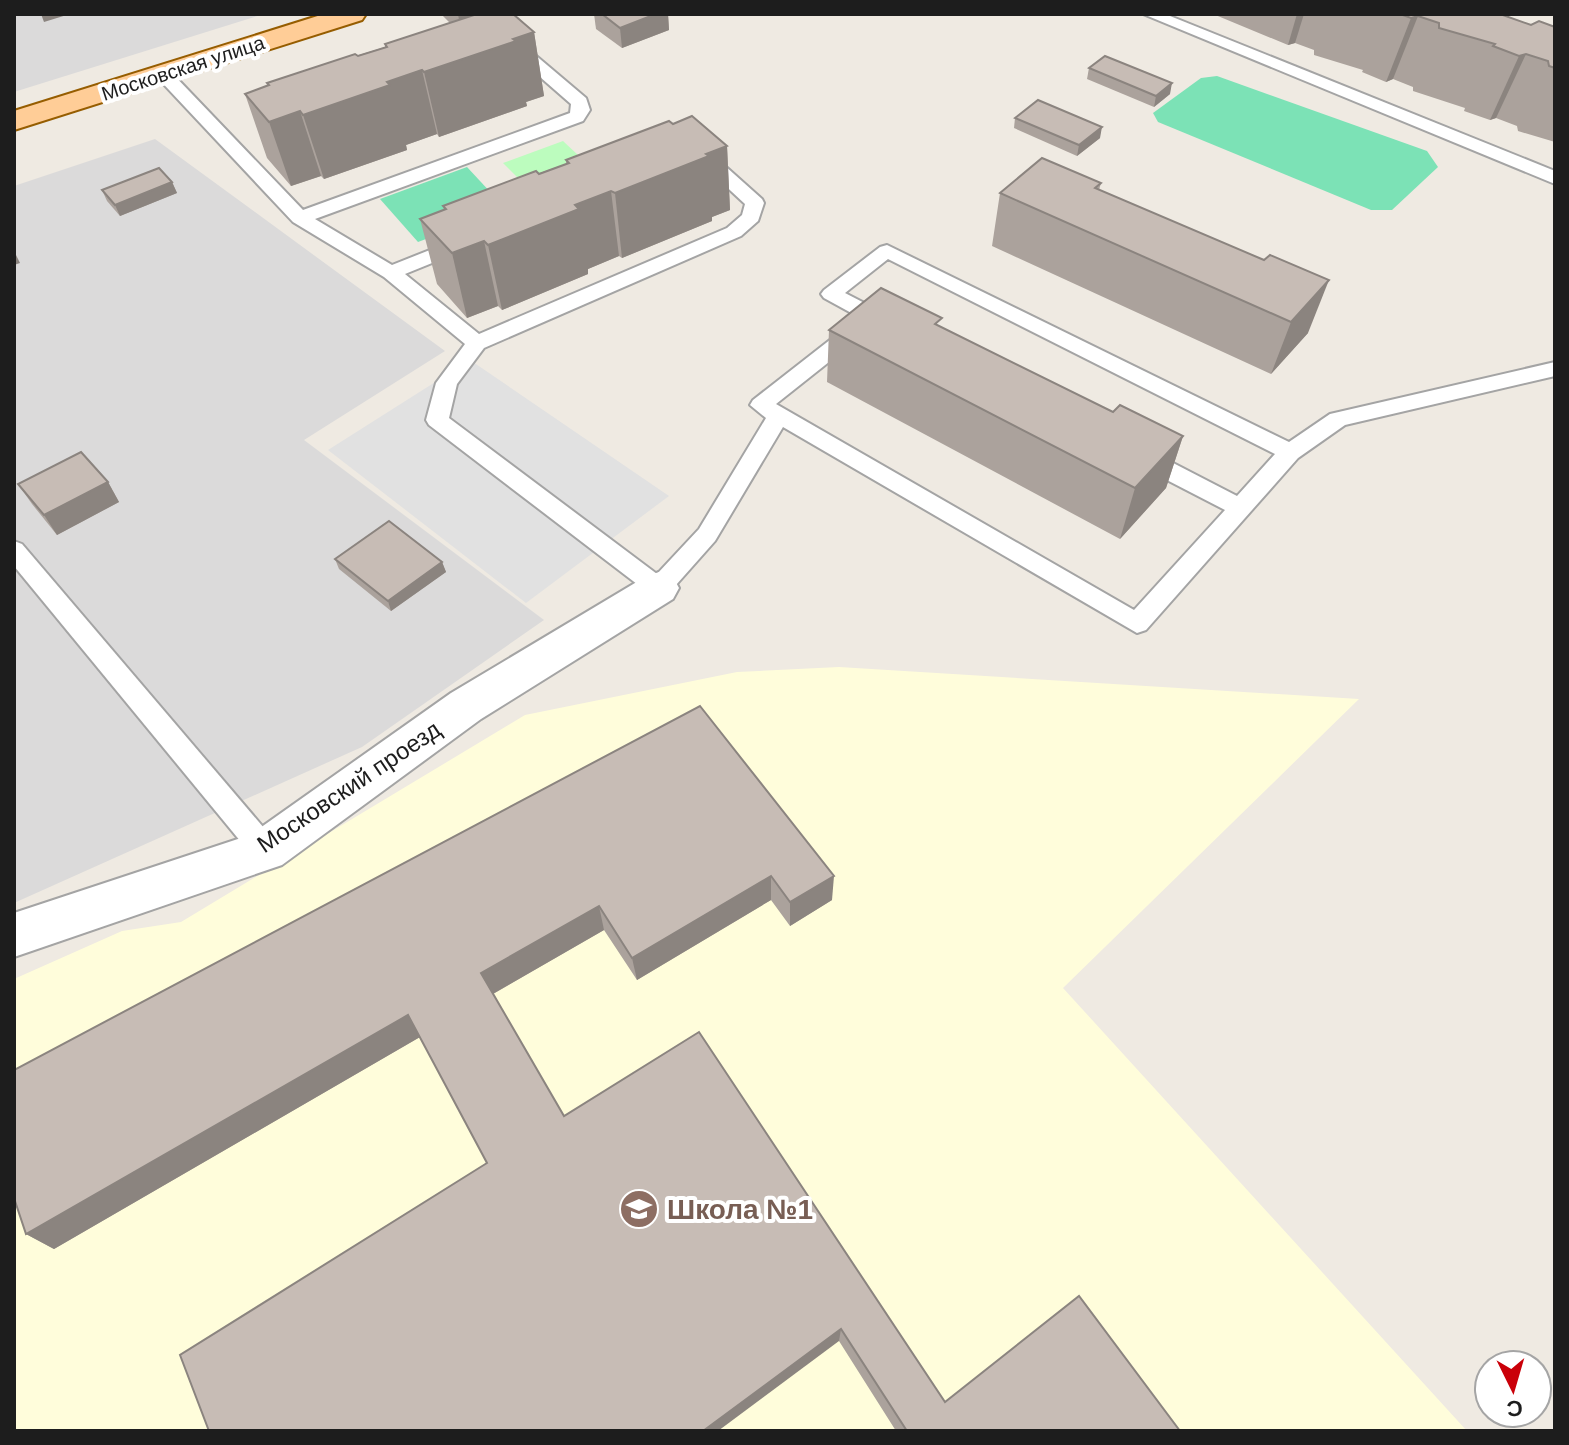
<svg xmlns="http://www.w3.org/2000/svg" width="1569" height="1445" viewBox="0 0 1569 1445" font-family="Arial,sans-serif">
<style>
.residential{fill:#dbdada}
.education{fill:#fffddb}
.park{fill:#bcfcbe}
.pitch{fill:#7ce2b6}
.parking{fill:#e1e1e1}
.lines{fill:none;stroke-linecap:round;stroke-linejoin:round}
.lane-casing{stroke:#a4a4a4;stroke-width:4}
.street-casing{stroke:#a4a4a4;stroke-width:4}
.primary-casing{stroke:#965d00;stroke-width:4}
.lane{fill:#fff;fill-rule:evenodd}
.street{fill:#fff;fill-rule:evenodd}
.primary{fill:#ffcd97;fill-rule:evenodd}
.wall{fill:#aba29c}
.shaded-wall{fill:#8b847f}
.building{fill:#c7bcb5;stroke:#8b847f;stroke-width:2}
.labels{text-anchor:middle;stroke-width:8;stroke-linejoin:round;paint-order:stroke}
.far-street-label{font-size:20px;fill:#1d1d1d;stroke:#fff}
.street-label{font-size:24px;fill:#1d1d1d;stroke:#fff}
.near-education-label{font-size:28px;font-weight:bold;fill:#785e54;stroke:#fff;text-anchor:start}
</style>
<rect width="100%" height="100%" fill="#efeae2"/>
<!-- residential -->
<g class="residential">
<path d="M14,14H264L14,92Z"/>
<path d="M155,139L445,351L304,440L544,620L362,747L14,903V186Z"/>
</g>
<!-- education -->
<path class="education" d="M839,667L1359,699L1063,988L1467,1431H14V979L122,931L181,922L525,715L737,672Z"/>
<!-- park -->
<path class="park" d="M563,141L595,171L534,194L503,163Z"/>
<!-- pitch -->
<g class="pitch">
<path d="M1217,76L1427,151L1438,167L1392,210H1371L1158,122L1153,113L1201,78Z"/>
<path d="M467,167L506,209L418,242L380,199Z"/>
</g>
<!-- parking -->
<path class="parking" d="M470,360L669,496L526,603L328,450Z"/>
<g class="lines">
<defs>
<g id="lane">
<path d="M1143,14H1165L1555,171V184Z"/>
<path d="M507,52L534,54L586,98L590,110L583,121L315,219L392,265L455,240H469L472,244L469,248L405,274L479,334L727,228L742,215L745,204L704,166L695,164L692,160L695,156L715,157L762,199L764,203L758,221L741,236L484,348L457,384L449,418L657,574L699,529L766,418L750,405L753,400L849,325H863L866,330L863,335L776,404L1134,610L1225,510L1132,462L1129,456L1132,450H1148L1237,496L1275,454L888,259L845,293L880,311L883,316L880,321H866L824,298L821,294L824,290L880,247L887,245L1289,442L1330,414L1555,362V376L1345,425L1298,458L1146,630L1137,633L783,427L715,541L668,594L659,597L650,594L429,425L426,420L436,383L465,344L384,277L293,222L154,74L157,70H169L303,210L570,113L571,104L524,63L501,61L499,57L501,53Z"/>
<path d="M14,541L22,544L275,841L279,850L275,859L265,862L255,859L14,566Z"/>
</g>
<path id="street" d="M659,572L673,577L679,588L673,599L481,719L282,865L14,957V913L250,835L451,693L645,577Z"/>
<path id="primary" d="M324,14H366L362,20L14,130V111Z"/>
</defs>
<!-- lane casing -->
<use href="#lane" class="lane-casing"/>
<!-- street casing -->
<use href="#street" class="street-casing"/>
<!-- primary casing -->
<use href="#primary" class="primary-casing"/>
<!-- lane -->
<use href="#lane" class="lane"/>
<!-- street -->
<use href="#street" class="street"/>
<!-- primary -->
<use href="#primary" class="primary"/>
</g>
<!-- wall -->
<g class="wall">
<path d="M441,14H514L534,32L544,96L526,102L527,106L439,137L437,134L406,145L407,150L324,179L321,176L291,186L267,158L245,94L268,86L267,83L385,47V44L450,23Z"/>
<path d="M594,14H668L669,30L622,48L596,29Z"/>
<path d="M1205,14H1500L1531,25L1555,27V142L1518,131L1517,126L1496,118L1490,120L1464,111L1465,108L1413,91V87L1393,79L1386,82L1362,72L1363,70L1314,55V50L1295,43L1288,45L1213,14Z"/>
<path d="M1089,68L1170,94L1154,107L1087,79Z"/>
<path d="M1015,118L1100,138L1077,156L1014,128Z"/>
<path d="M673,124L727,146L730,210L712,217V221L622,258L619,256L588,269V274L502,310L498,306L467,318L437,284L420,219L444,210L443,206L566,164V160Z"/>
<path d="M172,182L177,193L120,216L107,201L102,190Z"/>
<path d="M1101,183L1099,190L1308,333L1271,374L992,246L1000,193Z"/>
<path d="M941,327L1113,412L1183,436L1166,488L1120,539L827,382L829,330Z"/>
<path d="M108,482L119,502L57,535L32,504L18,484Z"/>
<path d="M335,559L442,562L446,572L391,611L339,569Z"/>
<path d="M700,706L832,900L790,926L771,900L637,980L604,930L493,994L564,1116L945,1402L1180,1431H896L839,1341L487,1163L420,1037L54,1249L26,1234Z"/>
</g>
<!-- shaded-wall -->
<g class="shaded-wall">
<path d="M41,14H70L44,22Z"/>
<path d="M458,14H514L461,32Z"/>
<path d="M656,14H668L669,30L622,48L620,28Z"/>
<path d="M1297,14H1304L1295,43L1288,45Z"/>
<path d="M1418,16L1393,79L1386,82L1411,18Z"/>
<path d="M534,32L544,96L526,102L527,106L439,137L424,72Z"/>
<path d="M1526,54L1496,118L1490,120L1519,56Z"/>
<path d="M422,70L437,134L406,145L407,150L324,179L303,115L387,82Z"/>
<path d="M1172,83L1170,94L1154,107L1156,96Z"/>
<path d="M300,111L321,176L291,186L269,122Z"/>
<path d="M1102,127L1100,138L1077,156L1079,145Z"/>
<path d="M727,146L730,210L712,217V221L622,258L615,193Z"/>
<path d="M172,182L177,193L120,216L115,205Z"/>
<path d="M611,191L619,256L588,269V274L502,310L488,245L575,205Z"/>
<path d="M484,241L498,306L467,318L452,253Z"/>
<path d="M14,251L20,263L14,265Z"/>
<path d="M1329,280L1308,333L1271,374L1291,322Z"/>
<path d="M1183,436L1166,488L1120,539L1135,488Z"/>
<path d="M108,482L119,502L57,535L44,515Z"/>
<path d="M442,562L446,572L391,611L388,601Z"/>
<path d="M771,876V900L637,980L632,958Z"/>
<path d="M834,876L832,900L790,926V902Z"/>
<path d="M599,906L604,930L491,995L481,973Z"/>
<path d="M408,1015L420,1037L54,1249L26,1234Z"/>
<path d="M841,1329L839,1341L718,1431H703Z"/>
</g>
<!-- building -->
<g class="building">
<path d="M477,14H513L534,32L513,39L516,41L424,72L422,70L387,82L390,85L303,115L300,111L269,122L245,94L269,85L267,83L355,54L358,56L387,47L385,44Z"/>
<path d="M602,14H656L620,28Z"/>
<path d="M1400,14H1500L1531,25L1539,21L1555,27V68L1549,66L1548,61L1526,54L1519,56L1493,46L1495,44L1439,28V23L1418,16L1411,18Z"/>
<path d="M1105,56L1172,83L1156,96L1089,68Z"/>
<path d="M1038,100L1102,127L1079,145L1015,118Z"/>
<path d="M692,116L727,146L706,154L709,156L615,193L611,191L575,205L579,209L488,245L484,241L452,253L420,219L446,209L443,206L536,171L539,174L569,163L566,160L669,121L673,124Z"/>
<path d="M1042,158L1101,183L1095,188L1264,260L1270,255L1329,280L1291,322L1000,193Z"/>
<path d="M159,168L172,182L115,205L102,190Z"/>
<path d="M881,288L942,318L935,324L1113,412L1120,405L1183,436L1135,488L829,330Z"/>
<path d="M81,452L108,482L44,515L18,484Z"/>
<path d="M389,521L442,562L388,601L335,559Z"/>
<path d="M700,706L834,876L790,902L771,876L632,958L599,906L481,973L564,1116L699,1032L945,1402L1079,1296L1180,1431H907L841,1329L703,1431H209L180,1355L487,1163L408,1015L26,1234L14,1198V1070Z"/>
</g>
<!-- icons -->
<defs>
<symbol id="school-disc" viewBox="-11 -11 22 22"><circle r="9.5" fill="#8d6e63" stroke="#fff"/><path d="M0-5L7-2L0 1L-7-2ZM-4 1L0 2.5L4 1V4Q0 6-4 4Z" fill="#fff"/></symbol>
</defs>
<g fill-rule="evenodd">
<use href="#school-disc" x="617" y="1187" width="44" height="44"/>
</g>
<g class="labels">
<!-- far-street labels -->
<g class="far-street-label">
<text transform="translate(183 68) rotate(-18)" y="7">Московская улица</text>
</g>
<!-- street labels -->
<g class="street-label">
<text transform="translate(349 787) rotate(-34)" y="8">Московский проезд</text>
</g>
<!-- near-education labels -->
<g class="near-education-label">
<text x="667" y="1219">Школа №1</text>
</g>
</g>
<!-- border -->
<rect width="1569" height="1445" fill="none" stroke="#1d1d1d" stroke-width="32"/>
<!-- north arrow -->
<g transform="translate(1513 1389) rotate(175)"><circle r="38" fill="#ffffff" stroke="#a5a5a5" stroke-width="2"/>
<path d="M0-6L14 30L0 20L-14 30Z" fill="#ca0009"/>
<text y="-12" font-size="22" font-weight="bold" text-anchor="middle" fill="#1d1d1d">С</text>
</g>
</svg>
